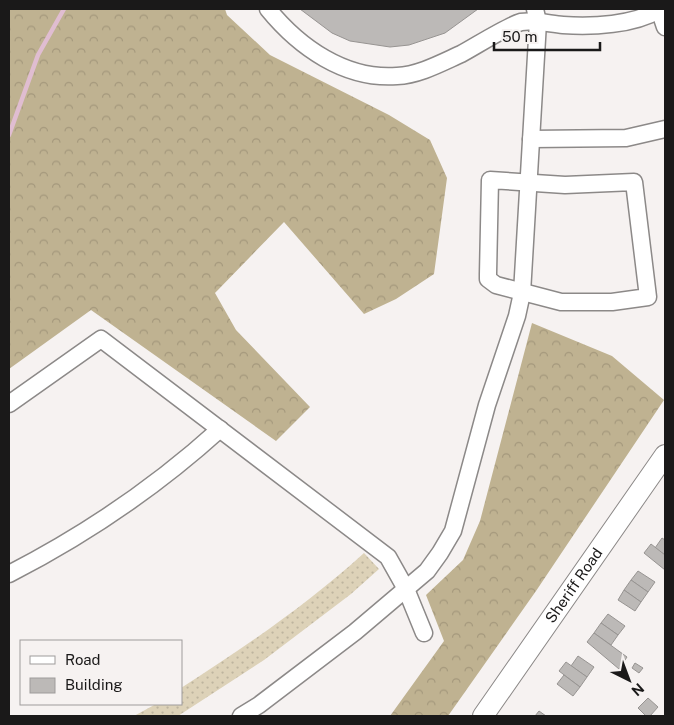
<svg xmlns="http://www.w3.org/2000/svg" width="674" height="725" viewBox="0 0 674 725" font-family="'Public Sans',sans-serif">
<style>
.grass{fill:url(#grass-dots)}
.forest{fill:url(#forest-crowns)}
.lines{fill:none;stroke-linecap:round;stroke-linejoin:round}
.stream{stroke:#e0bdd1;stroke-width:4.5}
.building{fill:#bcb9b7;stroke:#979492}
.minor-casing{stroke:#8c8988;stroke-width:19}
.major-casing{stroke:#8c8988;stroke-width:22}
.minor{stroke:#fff;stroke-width:16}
.major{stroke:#fff;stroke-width:20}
.labels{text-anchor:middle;stroke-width:4.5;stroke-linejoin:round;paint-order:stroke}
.street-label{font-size:15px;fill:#1a1919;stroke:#f6f2f1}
</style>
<defs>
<pattern id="grass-dots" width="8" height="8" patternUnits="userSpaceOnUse" patternTransform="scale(1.25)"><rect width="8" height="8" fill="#ddd2b8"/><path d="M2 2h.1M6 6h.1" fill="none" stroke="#bdb49e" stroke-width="1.8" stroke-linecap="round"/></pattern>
<pattern id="forest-crowns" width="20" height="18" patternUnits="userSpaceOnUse" patternTransform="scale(1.25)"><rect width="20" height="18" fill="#bfb291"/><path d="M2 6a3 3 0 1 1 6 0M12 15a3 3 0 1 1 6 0" fill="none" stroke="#a4987c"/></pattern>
</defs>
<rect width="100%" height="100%" fill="#f6f2f1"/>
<!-- grass -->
<path class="grass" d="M364,553L379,569L351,594L264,660L178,716H134L156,704H181V688C245,647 308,604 364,553Z"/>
<!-- forest -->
<g class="forest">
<path d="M9,9H225L227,15L270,55L389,115L430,140L447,178L434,274L396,299L364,314L284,222L215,293L236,330L310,407L276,441L91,310L9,369Z"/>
<path d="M532,323L612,356L664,400L536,591L448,716H390L444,641L426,595L463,560L480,521Z"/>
</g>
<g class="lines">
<!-- stream -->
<path class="stream" d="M9,135L38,55L64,9"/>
</g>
<!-- building -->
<g class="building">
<path d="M300,9H478L445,33L409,45L390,47L350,41L332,33Z"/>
<path d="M662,538L665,540V555L655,548Z"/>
<path d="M651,544L665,555V570L644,553Z"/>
<path d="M638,571L655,582L648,592L631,580Z"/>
<path d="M631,580L648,592L641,602L624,590Z"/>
<path d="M624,590L641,602L635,611L618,600Z"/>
<path d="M608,614L625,626L618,635L601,623Z"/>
<path d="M601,623L618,635L611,645L594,633Z"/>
<path d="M594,633L627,657L619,669L587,642Z"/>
<path d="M578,656L594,667L587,677L571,666Z"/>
<path d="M566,662L587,677L580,687L559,671Z"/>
<path d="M635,663L643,668L639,673L632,668Z"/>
<path d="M564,675L580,687L573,696L557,684Z"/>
<path d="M648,698L658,707L650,716H646L638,708Z"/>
<path d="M539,711L546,716H535Z"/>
</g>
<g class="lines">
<defs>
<g id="minor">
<path d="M268,9C299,47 345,80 397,76C419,75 441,63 461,54C476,46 507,26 521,22C535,20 550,24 563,25C593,27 633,25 659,10"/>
<path d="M659,9L665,27"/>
<path d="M531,139L626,138L665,129"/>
<path d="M490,180L565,185L634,182L648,297L612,302H561L496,285L488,279V274Z"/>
<path d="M9,404L101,339L388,557L406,589L424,633"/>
<path d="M9,574C85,535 156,487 220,429"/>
<path d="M241,716L259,705L355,632L427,571L440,553L453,531L487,405L517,316L522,293L538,22L535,9"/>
</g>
<g id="major">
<path id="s1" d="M483,716L665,455"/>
</g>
</defs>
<!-- minor casing -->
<use href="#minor" class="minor-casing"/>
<!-- major casing -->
<use href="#major" class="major-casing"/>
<!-- minor -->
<use href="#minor" class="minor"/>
<!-- major -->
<use href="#major" class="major"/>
</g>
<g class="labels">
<!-- street labels -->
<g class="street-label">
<text dy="5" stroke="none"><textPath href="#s1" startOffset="159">Sheriff Road</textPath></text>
</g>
</g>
<!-- border -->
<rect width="674" height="725" fill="none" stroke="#1a1919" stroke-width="20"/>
<!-- legend -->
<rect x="20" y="640" width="162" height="65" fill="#f6f2f1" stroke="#9e9b9b"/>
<rect x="30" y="656" width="25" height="8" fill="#ffffff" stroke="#9e9b9b"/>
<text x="65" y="665" font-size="15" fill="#1a1919">Road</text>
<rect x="30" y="678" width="25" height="15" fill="#bcb9b7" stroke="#9e9b9b"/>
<text x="65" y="690" font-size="15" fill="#1a1919">Building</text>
<!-- north arrow -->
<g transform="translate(629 680) rotate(138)" stroke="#f6f2f1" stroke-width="4" paint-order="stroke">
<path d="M0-4L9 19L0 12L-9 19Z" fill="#1a1919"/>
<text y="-8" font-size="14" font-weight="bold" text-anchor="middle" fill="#1a1919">N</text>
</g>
<!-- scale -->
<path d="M494 42v8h106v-8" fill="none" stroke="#1a1919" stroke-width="2.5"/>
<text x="502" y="42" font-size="15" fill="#1a1919" stroke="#f6f2f1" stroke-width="4" paint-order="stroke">50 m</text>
</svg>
